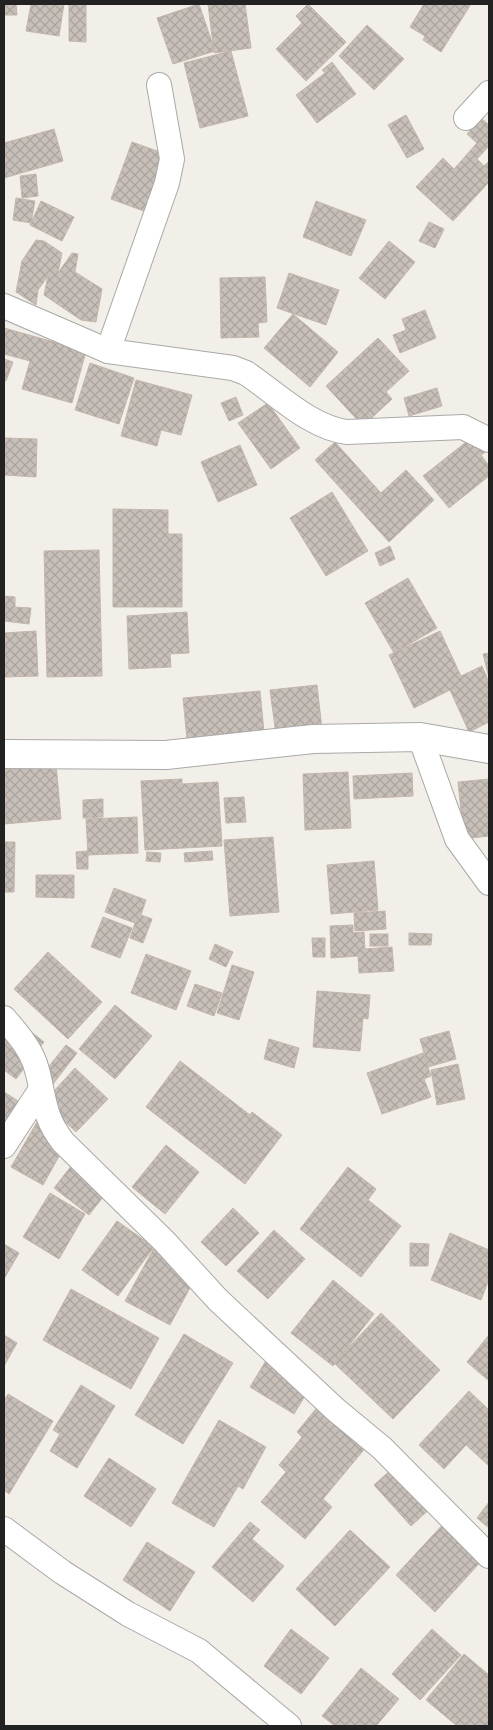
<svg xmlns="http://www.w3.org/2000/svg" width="493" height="1730" viewBox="0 0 493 1730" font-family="'Public Sans',sans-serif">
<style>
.building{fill:url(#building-cross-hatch);stroke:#c4b6ab}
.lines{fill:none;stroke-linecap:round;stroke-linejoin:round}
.minor-casing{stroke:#a9a9a9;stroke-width:26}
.tertiary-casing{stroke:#a9a9a9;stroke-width:30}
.minor{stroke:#fff;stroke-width:24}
.tertiary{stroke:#fff;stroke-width:28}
</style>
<defs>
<pattern id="building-cross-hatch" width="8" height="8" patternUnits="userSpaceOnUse" patternTransform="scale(1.25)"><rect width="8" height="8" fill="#c7bfb8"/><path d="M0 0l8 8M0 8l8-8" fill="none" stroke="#aba49e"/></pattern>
</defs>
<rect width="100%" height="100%" fill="#f2efe9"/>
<!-- building -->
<g class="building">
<path d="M4,4H16L17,15H4Z"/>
<path d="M31,4H64L59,36L26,31Z"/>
<path d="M69,4H86V42L69,41Z"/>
<path d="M199,4L215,51L173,64L157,18Z"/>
<path d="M208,4H245L251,48L214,53Z"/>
<path d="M308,4L346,42L306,81L276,49L302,23L296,16Z"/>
<path d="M424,4H471L441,52L423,40L425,36L410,27Z"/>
<path d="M367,25L404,59L374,90L339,56Z"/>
<path d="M231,51L248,116L200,128L184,63Z"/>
<path d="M332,62L356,94L317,123L296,95L325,73L322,70Z"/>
<path d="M406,115L424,149L407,158L388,125Z"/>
<path d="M481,118L489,125V146L477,159L484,166L489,161V182L453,221L416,187L443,158L454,169L477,143L467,134Z"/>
<path d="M54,129L63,161L4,178V143Z"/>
<path d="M132,142L171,156L149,213L111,199Z"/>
<path d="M36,174L38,196L22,198L20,176Z"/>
<path d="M16,198L35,201L31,223L13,220Z"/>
<path d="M41,201L74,217L62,241L30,225Z"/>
<path d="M316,201L366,220L351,256L303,237Z"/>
<path d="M429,222L444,229L435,248L419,241Z"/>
<path d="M36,240L44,241L62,253L58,273L72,253L78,254L75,272L102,289L96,322L81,320L44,295L48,276L38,290L36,305L16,292L22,261Z"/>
<path d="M389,241L415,262L385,299L359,278Z"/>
<path d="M289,273L339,290L326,325L277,308Z"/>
<path d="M265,277L267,322L258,323L259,337L221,338L220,278Z"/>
<path d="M425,310L436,338L400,353L393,335L406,330L402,319Z"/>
<path d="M293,314L338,352L310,387L264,348Z"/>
<path d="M4,328L86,351L72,403L22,389L30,361L4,354Z"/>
<path d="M378,338L409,371L386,392L392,399L363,426L326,386Z"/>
<path d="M4,359L13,362L6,381L4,380Z"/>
<path d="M90,363L134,378L119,424L75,410Z"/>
<path d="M136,380L192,395L181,435L161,430L157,446L121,436Z"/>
<path d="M437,388L442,406L409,416L404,398Z"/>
<path d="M236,397L243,415L229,421L221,403Z"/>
<path d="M268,403L300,448L271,469L238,423Z"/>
<path d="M475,435L487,451L481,455L489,466V476L449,508L423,476Z"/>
<path d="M4,438L37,439L36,477L4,475Z"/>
<path d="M335,442L381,493L406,470L434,500L389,542L315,460Z"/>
<path d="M240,445L257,485L218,502L201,462Z"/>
<path d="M332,492L368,551L326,576L290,518Z"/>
<path d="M113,509L168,510V534H182V607H113Z"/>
<path d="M390,546L395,559L380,566L375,553Z"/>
<path d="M99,550L102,676L47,677L44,551Z"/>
<path d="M408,578L437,628L394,653L365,603Z"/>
<path d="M4,596L15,597V607L31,608L29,624L4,621Z"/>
<path d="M187,612L189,653L170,654L171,667L129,669L127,616Z"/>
<path d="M36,631L38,676L4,677V633Z"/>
<path d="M440,631L461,676L482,666L489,682V722L469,732L450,690L414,708L389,655Z"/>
<path d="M489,653V678L483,654Z"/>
<path d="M317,685L322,729L276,735L270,690Z"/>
<path d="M260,691L264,732L187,739L183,698Z"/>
<path d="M56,764L61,819L4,824V770Z"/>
<path d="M348,772L351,828L305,830L303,774Z"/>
<path d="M412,773L413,796L354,799L353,776Z"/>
<path d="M182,779V784L218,782L222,846L145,850L141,781Z"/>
<path d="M489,779V836L464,839L458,782Z"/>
<path d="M244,797L246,822L226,823L224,798Z"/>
<path d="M103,799V817L83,818V800Z"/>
<path d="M137,817L138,853L88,855L86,819Z"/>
<path d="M273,837L279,912L230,916L224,840Z"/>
<path d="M4,842H15L14,892H4Z"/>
<path d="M88,851V869H77L76,852Z"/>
<path d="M212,851L213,860L185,862L184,853Z"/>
<path d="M147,852L161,853L160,862L146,861Z"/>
<path d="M374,861L378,910L331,914L327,865Z"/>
<path d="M36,875H74V898L36,897Z"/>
<path d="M114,888L146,900L141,915L152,919L143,943L130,938L135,923L105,912Z"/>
<path d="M385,911L386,929L355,931L354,913Z"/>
<path d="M103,917L132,928L120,958L91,947Z"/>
<path d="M353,925V933L364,932L365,949L392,947L394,971L359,973L358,956L331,958L330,926Z"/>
<path d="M409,933L432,934L431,945H409Z"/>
<rect x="370" y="934" width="18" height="12"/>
<path d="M312,938H325V957H313Z"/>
<path d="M215,944L233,952L226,967L209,959Z"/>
<path d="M48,952L102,1002L68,1039L14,989Z"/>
<path d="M146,954L191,971L176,1010L131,993Z"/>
<path d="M232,965L254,972L239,1020L217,1013Z"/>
<path d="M195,984L222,993L214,1016L187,1006Z"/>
<path d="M317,991L370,995L368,1019L363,1018L360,1051L313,1047Z"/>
<path d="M115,1005L152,1036L115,1079L79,1049Z"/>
<path d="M11,1016L44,1042L16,1079L4,1070V1026Z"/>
<path d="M449,1031L456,1059L428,1067L420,1039Z"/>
<path d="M269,1039L299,1048L294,1068L264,1059Z"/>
<path d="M66,1045L77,1053L53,1084L42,1075Z"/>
<path d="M423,1053L431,1076L424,1079L431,1097L382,1114L367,1073Z"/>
<path d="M180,1061L250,1115L252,1112L282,1135L245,1184L146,1107Z"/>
<path d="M458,1064L465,1099L437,1105L431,1070Z"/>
<path d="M75,1068L108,1099L76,1132L44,1102Z"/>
<path d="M4,1092L26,1106L4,1143Z"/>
<path d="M37,1122L68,1140L43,1185L11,1167Z"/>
<path d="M166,1145L199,1172L165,1214L132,1187Z"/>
<path d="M79,1156L114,1183L89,1215L54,1188Z"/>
<path d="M348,1167L376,1189L368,1200L401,1226L361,1277L300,1229Z"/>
<path d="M50,1193L85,1214L59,1259L23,1237Z"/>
<path d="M233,1208L259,1233L226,1266L201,1242Z"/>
<path d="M117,1221L154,1247L118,1296L82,1270Z"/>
<path d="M274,1230L305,1259L268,1299L237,1271Z"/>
<path d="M450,1233L489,1250V1279L481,1300L431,1280Z"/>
<path d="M410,1243L429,1244L428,1266H410Z"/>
<path d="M4,1244L19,1253L4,1279Z"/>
<path d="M154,1248L199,1271L170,1325L125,1301Z"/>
<path d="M333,1280L374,1314L333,1366L291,1333Z"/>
<path d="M71,1289L159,1338L131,1389L43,1340Z"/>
<path d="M381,1313L440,1370L393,1419L334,1363Z"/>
<path d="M184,1334L233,1363L183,1444L135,1415Z"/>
<path d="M4,1335L17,1343L4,1366Z"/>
<path d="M489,1335V1381L467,1362Z"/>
<path d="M273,1349L317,1376L294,1414L250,1387Z"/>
<path d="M81,1385L115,1406L77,1468L50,1451L60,1434L53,1430Z"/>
<path d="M469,1391L489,1410V1466L466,1445L444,1469L419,1445Z"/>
<path d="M8,1394L53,1421L9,1494L4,1490V1401Z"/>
<path d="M328,1394L377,1434L323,1499L332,1507L305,1539L261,1502L286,1472L279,1465L302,1437L297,1432Z"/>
<path d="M219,1420L266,1447L243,1489L238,1486L214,1527L172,1503Z"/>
<path d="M405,1457L442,1498L411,1526L374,1485Z"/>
<path d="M109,1458L156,1489L131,1527L84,1496Z"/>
<path d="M489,1502V1528L477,1518Z"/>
<path d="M447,1520L486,1556L435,1612L396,1575Z"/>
<path d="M250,1522L260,1530L252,1539L284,1566L253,1602L212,1567Z"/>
<path d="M350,1530L390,1567L335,1626L296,1589Z"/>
<path d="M147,1542L195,1572L170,1611L123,1580Z"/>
<path d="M291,1629L329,1658L301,1694L264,1666Z"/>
<path d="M432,1629L461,1655L420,1700L392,1674Z"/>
<path d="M464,1654L489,1675V1726H457L426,1700Z"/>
<path d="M361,1668L399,1699L376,1726H335L322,1716Z"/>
</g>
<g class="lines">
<defs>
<g id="minor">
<path d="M466,118L489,93"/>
<path d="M4,306L108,351L233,368L246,373C276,393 311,428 347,432L463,427L489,440"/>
<path d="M108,351L167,183L172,159L159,85"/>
<path d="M420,737L457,839L489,883"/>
<path d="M4,1018C18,1034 32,1050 37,1070C45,1100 43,1116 63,1142L165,1242L218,1300L336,1410L382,1448L489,1556"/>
<path d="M4,1146L41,1089"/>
<path d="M4,1529L62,1572L128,1614L199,1651L289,1726"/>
</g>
<path id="tertiary" d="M4,754L166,755L313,739L420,737L489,749"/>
</defs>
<!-- minor casing -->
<use href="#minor" class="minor-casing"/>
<!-- tertiary casing -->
<use href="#tertiary" class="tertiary-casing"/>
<!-- minor -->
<use href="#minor" class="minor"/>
<!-- tertiary -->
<use href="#tertiary" class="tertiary"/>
</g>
<!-- border -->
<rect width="493" height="1730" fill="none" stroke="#222222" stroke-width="10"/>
</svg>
